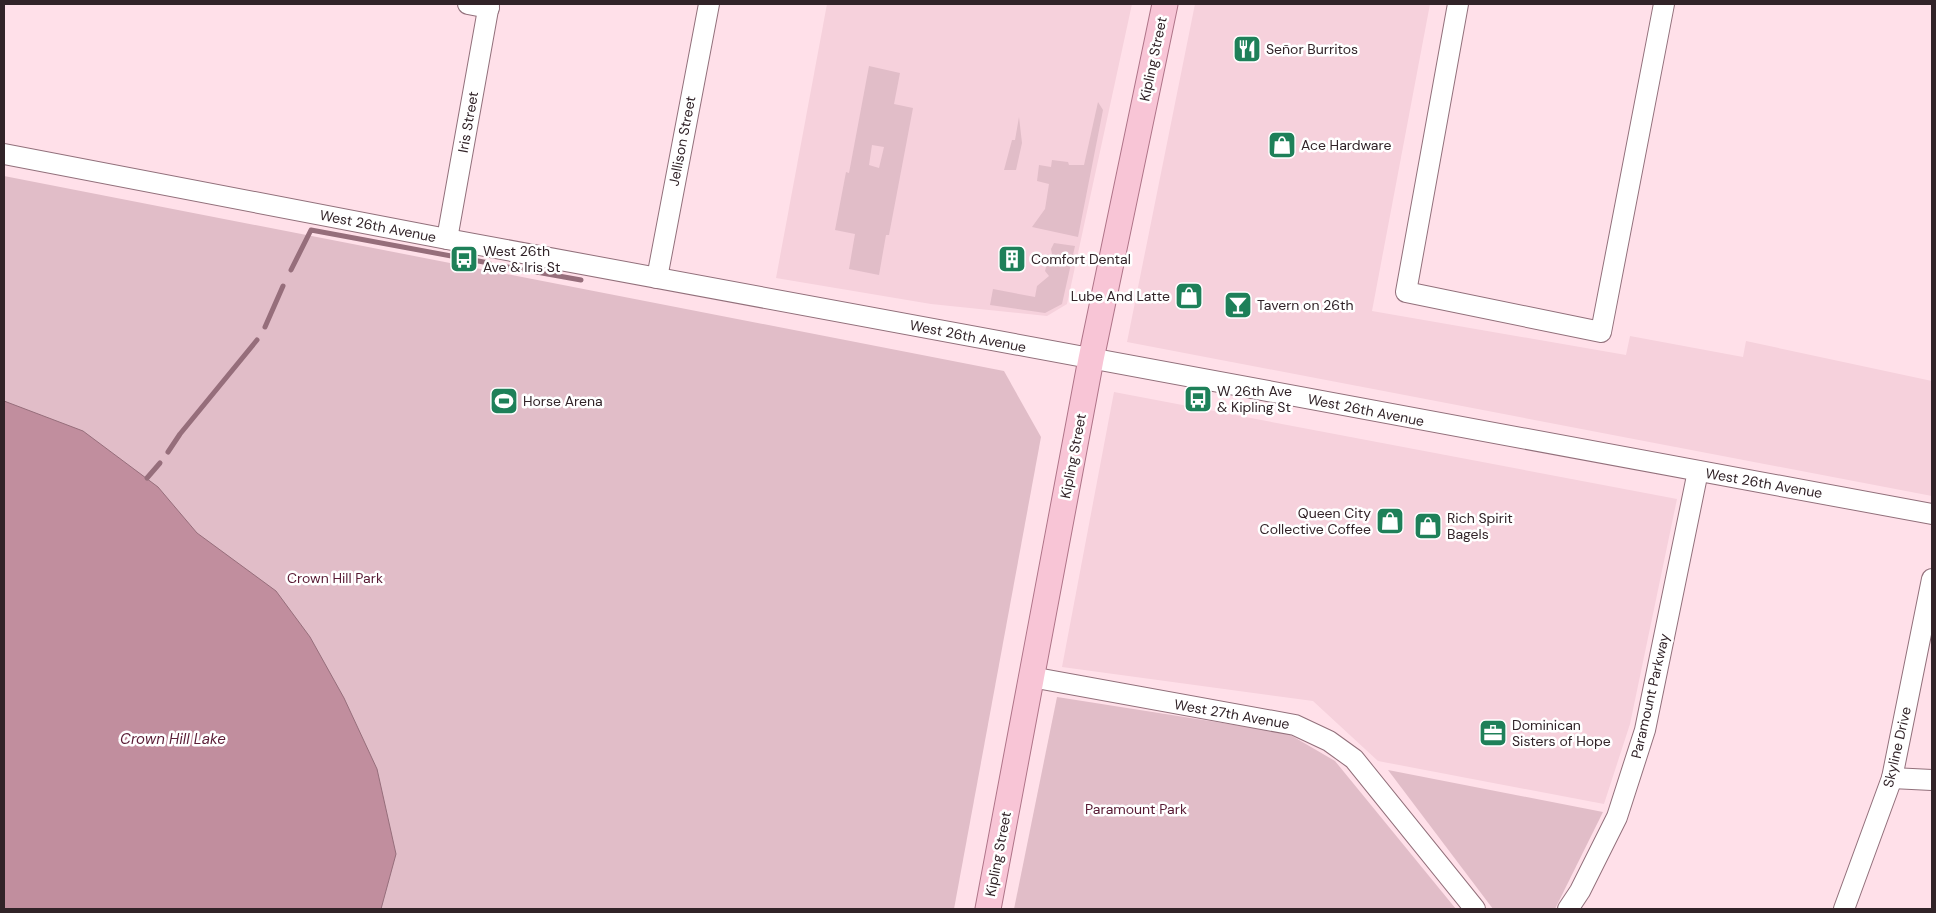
<svg xmlns="http://www.w3.org/2000/svg" width="1936" height="913" viewBox="0 0 1936 913" font-family="'DM Sans',sans-serif">
<style>
.built{fill:#f6d1dc}
.green{fill:#e1bdc8;fill-rule:evenodd}
.water{fill:#c18e9e;stroke:#966e7b}
.lines{fill:none;stroke-linecap:round;stroke-linejoin:round}
.stream{stroke:#966e7b;stroke-width:5}
.minor-casing{stroke:#92707b;stroke-width:22}
.major-casing{stroke:#af7488;stroke-width:27}
.minor{stroke:#fff;stroke-width:20}
.major{stroke:#f8c5d6;stroke-width:25}
.labels{text-anchor:middle;stroke-width:5;stroke-linejoin:round;paint-order:stroke}
.poi-label{font-size:14px;fill:#312328;stroke:#fff;text-anchor:start}
.street-label{font-size:14px;fill:#312328;stroke:#fff}
.park-label{font-size:14px;fill:#571933;stroke:#fff}
.water-label{font-size:15px;font-style:italic;fill:#5b1d36;stroke:#fff}
</style>
<rect width="100%" height="100%" fill="#ffe0e9"/>
<!-- built -->
<g class="built">
<path d="M827,4H1132L1067,304L1047,316L931,304L776,278Z"/>
<path d="M1195,4H1430L1372,311L1626,355L1630,336L1743,357L1746,341L1932,381V496L1127,342Z"/>
<path d="M1114,392L1677,499L1630,724L1604,804L1378,761L1313,701L1062,667Z"/>
</g>
<!-- green -->
<g class="green">
<path d="M869,66L900,73L894,104L913,108L889,235H886L879,275L849,269L855,234L835,230L846,172L849,173ZM872,145L884,147L879,168L869,165Z"/>
<path d="M1098,102L1103,110L1078,237L1032,227L1045,209L1049,184L1037,181L1039,165L1051,167L1052,160L1068,162L1069,165H1084Z"/>
<path d="M1019,117L1022,143L1016,170H1004L1012,140H1015Z"/>
<path d="M4,176L1004,371L1041,437L954,909H4Z"/>
<path d="M1054,243L1075,246L1062,304L1045,313L990,305L993,289L1035,297L1037,286L1049,276L1045,271L1049,256L1052,254L1051,249Z"/>
<path d="M1057,697L1287,733L1335,761L1456,909H1014Z"/>
<path d="M1388,770L1603,812L1555,909H1493Z"/>
</g>
<!-- water -->
<path class="water" d="M4,401L83,431L158,487L197,533L276,591L310,637L344,698L377,769L396,854L381,909H4Z"/>
<g class="lines">
<!-- stream -->
<g class="stream">
<path d="M508,267L581,280"/>
<path d="M291,270L311,230L489,263"/>
<path d="M265,327L283,286"/>
<path d="M168,452L180,434L257,340"/>
<path d="M147,478L160,463"/>
</g>
<defs>
<g id="minor">
<path d="M468,4L489,8"/>
<path d="M1458,4L1406,292L1601,332L1664,4"/>
<path d="M4,154L447,239L1932,514"/>
<path d="M447,239L489,4"/>
<path d="M657,278L709,4"/>
<path d="M1031,677L1295,725L1329,741L1354,759L1475,909"/>
<path d="M1892,778L1932,780"/>
<path d="M1568,909L1580,891L1617,817L1645,730L1698,471"/>
<path d="M1844,909L1892,778L1932,579"/>
</g>
<path id="major" d="M988,909L1091,359L1165,4"/>
</defs>
<!-- minor casing -->
<use href="#minor" class="minor-casing"/>
<!-- major casing -->
<use href="#major" class="major-casing"/>
<!-- minor -->
<use href="#minor" class="minor"/>
<!-- major -->
<use href="#major" class="major"/>
</g>
<!-- icons -->
<defs>
<symbol id="restaurant-square" viewBox="-11 -11 22 22"><rect x="-9" y="-9" width="18" height="18" rx="4" fill="#1e8059" stroke="#fff"/><path d="M-5-6h1v4h1v-4h1v4h1v-4h1v5L-1.5 .5V6h-2V.5L-5-1ZM5-6V6H3V1.5H1.5Q1.5-4 5-6Z" fill="#fff"/></symbol>
<symbol id="shop-square" viewBox="-11 -11 22 22"><rect x="-9" y="-9" width="18" height="18" rx="4" fill="#1e8059" stroke="#fff"/><path d="M-5-2.5h2.3a2.7 3.5 0 0 1 5.4 0H5L5.5 6h-11ZM-1.5-2.5h3a1.5 2.3 0 0 0-3 0Z" fill="#fff"/></symbol>
<symbol id="bus-square" viewBox="-11 -11 22 22"><rect x="-9" y="-9" width="18" height="18" rx="4" fill="#1e8059" stroke="#fff"/><path d="M-5-6H5V4H4V6H2V4H-2V6H-4V4H-5ZM-3.5-4V0h7V-4ZM-3.5 1.2v1.5H-2V1.2ZM2 1.2v1.5H3.5V1.2Z" fill="#fff"/></symbol>
<symbol id="building-square" viewBox="-11 -11 22 22"><rect x="-9" y="-9" width="18" height="18" rx="4" fill="#1e8059" stroke="#fff"/><path d="M-4-6H4V6H1V3H-1V6H-4ZM-2.5-4.3h1.7v1.8h-1.7ZM.8-4.3h1.7v1.8H.8ZM-2.5-1h1.7V.8h-1.7ZM.8-1h1.7V.8H.8Z" fill="#fff"/></symbol>
<symbol id="bar-square" viewBox="-11 -11 22 22"><rect x="-9" y="-9" width="18" height="18" rx="4" fill="#1e8059" stroke="#fff"/><path d="M-6-5H6L.8 .8V4.5H3.5V6h-7V4.5H-.8V.8Z" fill="#fff"/></symbol>
<symbol id="stadium-square" viewBox="-11 -11 22 22"><rect x="-9" y="-9" width="18" height="18" rx="4" fill="#1e8059" stroke="#fff"/><path d="M0-5a6.5 5 0 1 0 0 10a6.5 5 0 1 0 0-10ZM-3.5-1.8h7v3.6h-7Z" fill="#fff"/></symbol>
<symbol id="office-square" viewBox="-11 -11 22 22"><rect x="-9" y="-9" width="18" height="18" rx="4" fill="#1e8059" stroke="#fff"/><path d="M-6-3h4V-5.5h4V-3h4V5H-6ZM-1-4.5V-3h2v-1.5ZM-6 0V1H6V0Z" fill="#fff"/></symbol>
</defs>
<g fill-rule="evenodd">
<use href="#restaurant-square" x="1231" y="33" width="32" height="32"/>
<use href="#shop-square" x="1266" y="129" width="32" height="32"/>
<use href="#bus-square" x="448" y="243" width="32" height="32"/>
<use href="#building-square" x="996" y="243" width="32" height="32"/>
<use href="#shop-square" x="1173" y="280" width="32" height="32"/>
<use href="#bar-square" x="1222" y="289" width="32" height="32"/>
<use href="#bus-square" x="1182" y="383" width="32" height="32"/>
<use href="#stadium-square" x="488" y="385" width="32" height="32"/>
<use href="#shop-square" x="1374" y="505" width="32" height="32"/>
<use href="#shop-square" x="1412" y="510" width="32" height="32"/>
<use href="#office-square" x="1477" y="717" width="32" height="32"/>
</g>
<g class="labels">
<!-- poi labels -->
<g class="poi-label">
<text x="1266" y="54">Señor Burritos</text>
<text x="1301" y="150">Ace Hardware</text>
<text x="483" y="256">West 26th<tspan x="483" dy="16">Ave &amp; Iris St</tspan></text>
<text x="1031" y="264">Comfort Dental</text>
<text x="1170" y="301" text-anchor="end">Lube And Latte</text>
<text x="1257" y="310">Tavern on 26th</text>
<text x="1217" y="396">W 26th Ave<tspan x="1217" dy="16">&amp; Kipling St</tspan></text>
<text x="523" y="406">Horse Arena</text>
<text x="1371" y="518" text-anchor="end">Queen City<tspan x="1371" dy="16">Collective Coffee</tspan></text>
<text x="1447" y="523">Rich Spirit<tspan x="1447" dy="16">Bagels</tspan></text>
<text x="1512" y="730">Dominican<tspan x="1512" dy="16">Sisters of Hope</tspan></text>
</g>
<!-- street labels -->
<g class="street-label">
<text transform="translate(1153 59) rotate(-78)" y="5">Kipling Street</text>
<text transform="translate(468 122) rotate(-80)" y="5">Iris Street</text>
<text transform="translate(682 141) rotate(-79)" y="5">Jellison Street</text>
<text transform="translate(378 226) rotate(11)" y="5">West 26th Avenue</text>
<text transform="translate(968 336) rotate(11)" y="5">West 26th Avenue</text>
<text transform="translate(1366 410) rotate(11)" y="5">West 26th Avenue</text>
<text transform="translate(1073 456) rotate(-79)" y="5">Kipling Street</text>
<text transform="translate(1764 483) rotate(10)" y="5">West 26th Avenue</text>
<text transform="translate(1650 696) rotate(-77)" y="5">Paramount Parkway</text>
<text transform="translate(1232 714) rotate(10)" y="5">West 27th Avenue</text>
<text transform="translate(1897 747) rotate(-77)" y="5">Skyline Drive</text>
<text transform="translate(998 854) rotate(-79)" y="5">Kipling Street</text>
</g>
<!-- park labels -->
<g class="park-label">
<text x="335" y="583">Crown Hill Park</text>
<text x="1136" y="814">Paramount Park</text>
</g>
<!-- water labels -->
<g class="water-label">
<text x="173" y="744">Crown Hill Lake</text>
</g>
</g>
<!-- border -->
<rect width="1936" height="913" fill="none" stroke="#312328" stroke-width="10"/>
</svg>
